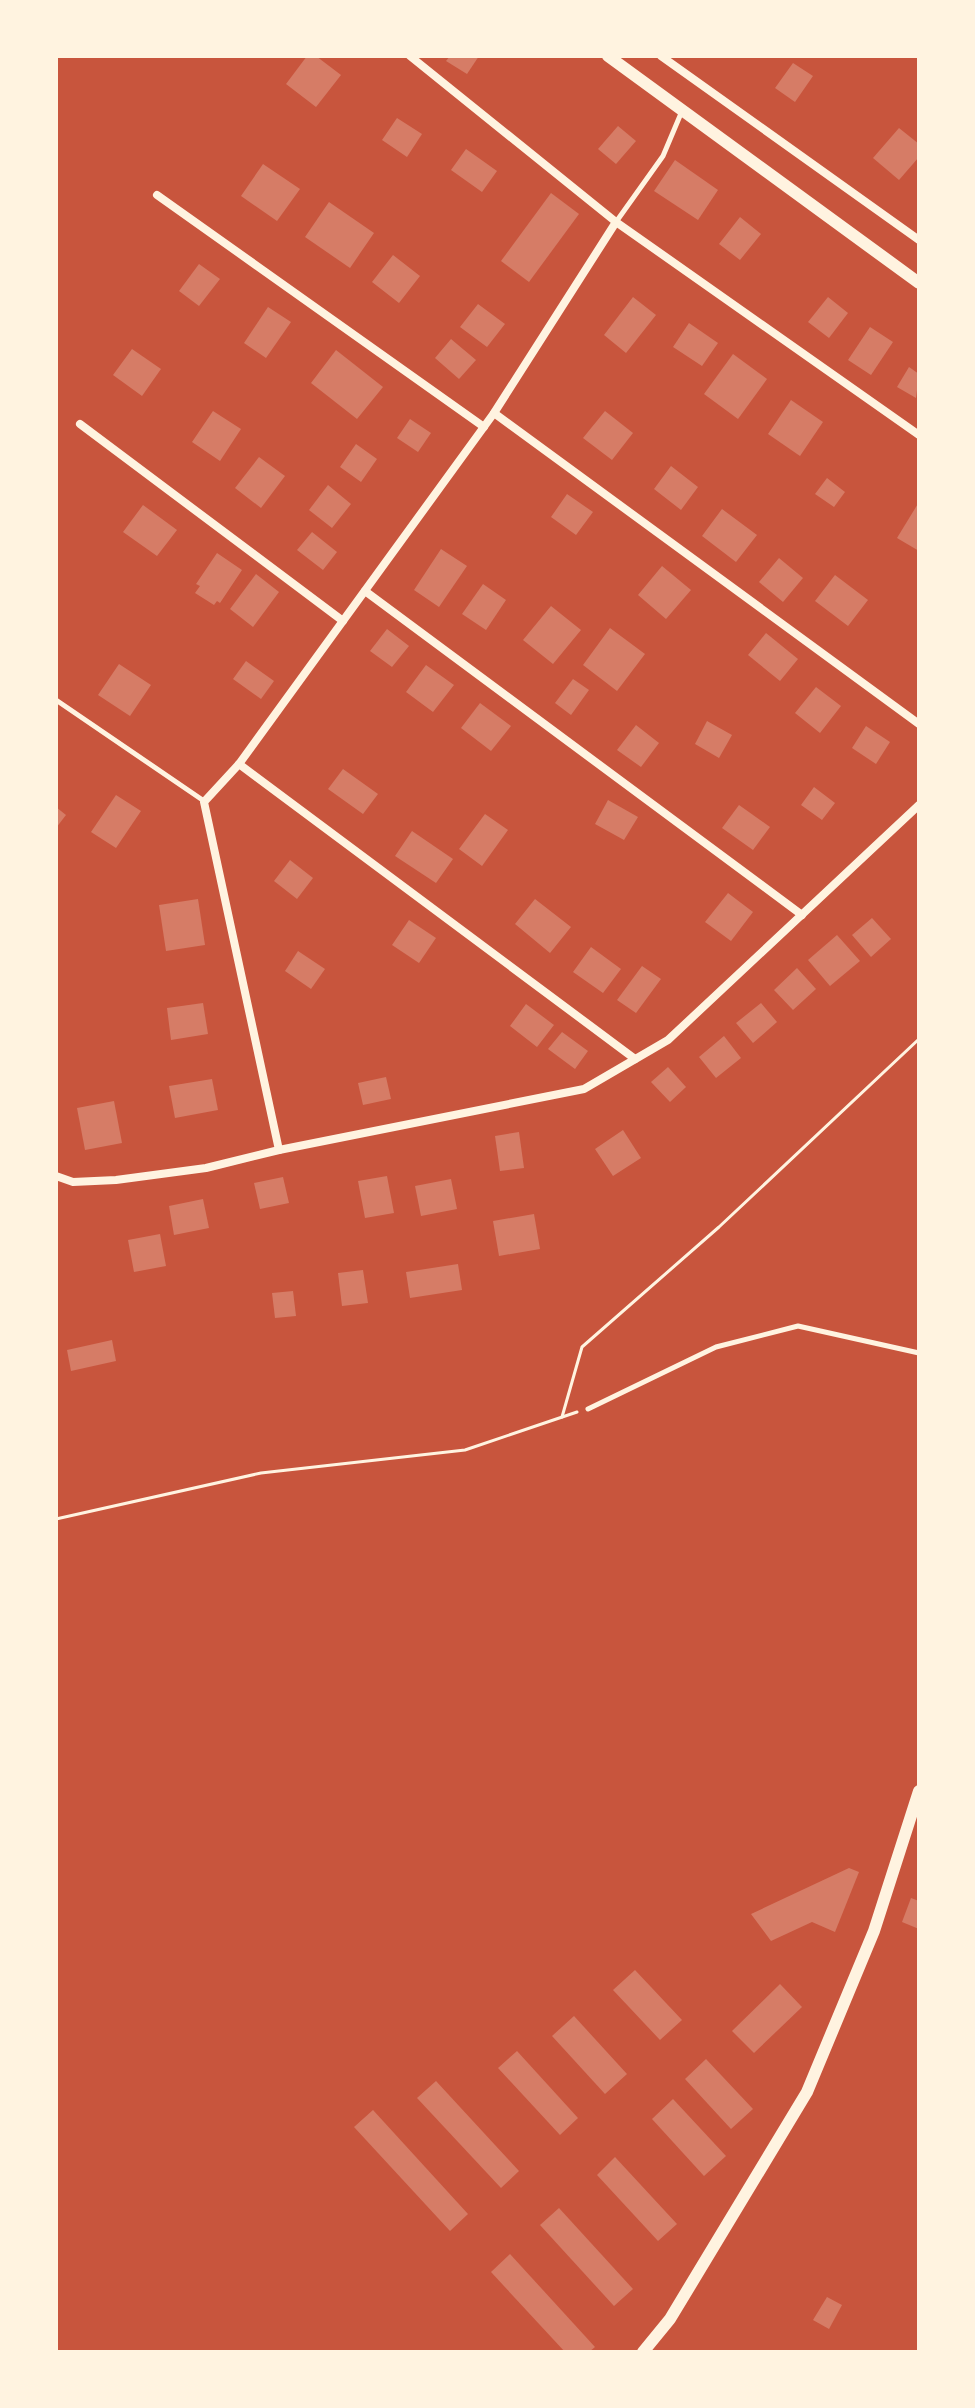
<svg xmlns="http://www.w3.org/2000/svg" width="975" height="2408" viewBox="0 0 975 2408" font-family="'Alegreya Sans',sans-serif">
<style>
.building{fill:#d67c66}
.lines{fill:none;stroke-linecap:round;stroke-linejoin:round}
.path{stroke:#fff3e0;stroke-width:3}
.service{stroke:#fff3e0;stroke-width:5}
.minor{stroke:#fff3e0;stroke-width:8}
.tertiary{stroke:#fff3e0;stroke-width:12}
</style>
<rect width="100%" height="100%" fill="#c8553d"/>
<!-- building -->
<g class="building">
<path d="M307,56H316L341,75L316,107L286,84Z"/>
<path d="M450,56H479L467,74L446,61Z"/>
<path d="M793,63L813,76L795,102L775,88Z"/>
<path d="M397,118L422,134L407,157L382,140Z"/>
<path d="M618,126L636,141L616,164L598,149Z"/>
<path d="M899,128L919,144V157L899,180L873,158Z"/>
<path d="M466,149L497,171L482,192L451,170Z"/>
<path d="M675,160L718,190L698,220L654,191Z"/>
<path d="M263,164L300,189L277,221L241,196Z"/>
<path d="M551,193L579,214L529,282L501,261Z"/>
<path d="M329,202L374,233L350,268L305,237Z"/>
<path d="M740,217L761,234L740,260L719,244Z"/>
<path d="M393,255L420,276L399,303L372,282Z"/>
<path d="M199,264L220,279L199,306L179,291Z"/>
<path d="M633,297L656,315L626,353L604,335Z"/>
<path d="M828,297L848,313L829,338L808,322Z"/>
<path d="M478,304L505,324L487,347L460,327Z"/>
<path d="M268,307L291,322L266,358L244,343Z"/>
<path d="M689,323L718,343L702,366L673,347Z"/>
<path d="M870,327L893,342L871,375L848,360Z"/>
<path d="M451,339L476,360L459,379L435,358Z"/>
<path d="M132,349L161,369L142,396L113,375Z"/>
<path d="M336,350L383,387L357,419L311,383Z"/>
<path d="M733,354L767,379L738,419L704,394Z"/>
<path d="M909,367L919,374L916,398L897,387Z"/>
<path d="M791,400L823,422L800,456L768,434Z"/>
<path d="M213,411L241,429L220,461L192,442Z"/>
<path d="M605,411L633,433L612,460L583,438Z"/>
<path d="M410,419L431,433L418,452L397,438Z"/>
<path d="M356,444L377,459L361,482L340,467Z"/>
<path d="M259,457L285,476L261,508L235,488Z"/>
<path d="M671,466L698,487L681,510L654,489Z"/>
<path d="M827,478L845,492L834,507L815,494Z"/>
<path d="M328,485L351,504L332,528L309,510Z"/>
<path d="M567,494L593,512L576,535L551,517Z"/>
<path d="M919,502V551L897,538Z"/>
<path d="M143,505L177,530L157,556L123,532Z"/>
<path d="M722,509L757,535L736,562L702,536Z"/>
<path d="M312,532L337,552L323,570L297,550Z"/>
<path d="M441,549L467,566L439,607L414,590Z"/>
<path d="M217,553L242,570L220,603L217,601L214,605L195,593L200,586L196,584Z"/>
<path d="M779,558L803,578L783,602L759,582Z"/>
<path d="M662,566L691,590L666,619L638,595Z"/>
<path d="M256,574L279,592L253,627L230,609Z"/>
<path d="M835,575L868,600L848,626L815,601Z"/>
<path d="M483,584L506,600L486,630L462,614Z"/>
<path d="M551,606L581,630L553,664L523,640Z"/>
<path d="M610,628L645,654L617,691L583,665Z"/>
<path d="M387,629L409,646L392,667L370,651Z"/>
<path d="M766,633L798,659L780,681L748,655Z"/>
<path d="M246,661L274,681L261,699L233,679Z"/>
<path d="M119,664L151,685L130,716L98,695Z"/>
<path d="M426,665L454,685L433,712L406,692Z"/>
<path d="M573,679L589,690L571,715L555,703Z"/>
<path d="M816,687L841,706L820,733L795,713Z"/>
<path d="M480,703L511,726L491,751L461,728Z"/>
<path d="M707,721L732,735L719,758L695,744Z"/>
<path d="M636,725L659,743L641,767L617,750Z"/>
<path d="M866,726L890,742L876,764L852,748Z"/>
<path d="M343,769L378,794L363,814L328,789Z"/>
<path d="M814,787L835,803L822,820L801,805Z"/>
<path d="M116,795L141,811L116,848L91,832Z"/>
<path d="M608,800L638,817L624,840L595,824Z"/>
<path d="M739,805L770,827L753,850L722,828Z"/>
<path d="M56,807L66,815L56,828Z"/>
<path d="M485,814L508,830L482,866L459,849Z"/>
<path d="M412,831L453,859L436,883L395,856Z"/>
<path d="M290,860L313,878L297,899L274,881Z"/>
<path d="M728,893L753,912L731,941L705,922Z"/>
<path d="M198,899L205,945L166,951L159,905Z"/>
<path d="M535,899L571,927L550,953L515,924Z"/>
<path d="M872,918L891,939L871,957L852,935Z"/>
<path d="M409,920L436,938L419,963L392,945Z"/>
<path d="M837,935L860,961L830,986L808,960Z"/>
<path d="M591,947L621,969L603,993L573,972Z"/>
<path d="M298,951L325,969L311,989L285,971Z"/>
<path d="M642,966L661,979L636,1013L617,1000Z"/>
<path d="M797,968L816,989L793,1010L774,990Z"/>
<path d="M203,1003L208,1034L171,1040L167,1008Z"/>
<path d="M761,1003L777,1022L753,1043L736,1023Z"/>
<path d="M526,1004L554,1025L537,1047L510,1026Z"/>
<path d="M562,1032L588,1051L575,1069L548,1049Z"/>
<path d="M724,1036L741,1058L716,1078L699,1057Z"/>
<path d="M668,1067L686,1087L670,1102L651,1082Z"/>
<path d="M386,1077L391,1099L363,1105L358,1083Z"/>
<path d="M212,1079L218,1110L175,1118L169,1086Z"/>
<path d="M114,1101L122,1143L85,1150L77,1108Z"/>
<path d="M623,1130L641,1158L613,1176L595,1149Z"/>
<path d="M519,1132L524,1168L500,1171L495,1136Z"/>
<path d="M387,1176L394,1213L365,1218L358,1181Z"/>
<path d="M283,1177L289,1203L260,1209L254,1183Z"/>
<path d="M451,1179L457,1209L421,1216L415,1186Z"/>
<path d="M203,1199L209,1228L174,1235L169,1206Z"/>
<path d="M534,1214L540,1249L499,1256L493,1221Z"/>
<path d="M160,1234L166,1266L134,1272L128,1240Z"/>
<path d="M458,1264L462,1290L410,1298L406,1272Z"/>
<path d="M363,1270L368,1303L342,1306L338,1273Z"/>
<path d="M293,1291L296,1316L275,1318L272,1293Z"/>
<path d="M112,1340L116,1361L71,1371L67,1350Z"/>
<path d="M849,1868L859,1872L835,1932L812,1922L771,1941L751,1914Z"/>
<path d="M911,1898L919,1901V1929L902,1922Z"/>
<path d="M635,1970L682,2020L660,2040L613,1990Z"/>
<path d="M780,1984L802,2007L754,2053L732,2031Z"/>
<path d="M574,2016L627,2074L605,2094L552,2036Z"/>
<path d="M517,2051L578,2118L560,2135L498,2068Z"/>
<path d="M706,2059L753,2109L731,2129L685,2079Z"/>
<path d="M436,2081L519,2171L501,2188L417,2098Z"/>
<path d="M673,2099L726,2156L704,2176L652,2119Z"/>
<path d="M373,2110L468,2214L450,2231L354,2127Z"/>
<path d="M615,2157L677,2224L658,2241L597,2175Z"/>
<path d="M559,2208L633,2289L614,2306L540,2225Z"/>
<path d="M510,2254L595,2347L589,2352H565L491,2272Z"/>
<path d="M827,2297L842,2305L829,2329L813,2320Z"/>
</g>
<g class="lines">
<!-- path -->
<g class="path">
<path d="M562,1417L582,1347L719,1227L919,1039"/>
<path d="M56,1519L261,1473L465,1450L577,1412"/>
</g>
<!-- service -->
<g class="service">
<path d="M616,222L663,156L682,111"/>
<path d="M56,700L204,801"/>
<path d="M588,1409L716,1347L798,1326L919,1353"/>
</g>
<!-- minor -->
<g class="minor">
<path d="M410,56L616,222L919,435"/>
<path d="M661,56L919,240"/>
<path d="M157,195L484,427"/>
<path d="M494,413L919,724"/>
<path d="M80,424L343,621"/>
<path d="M365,591L802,915"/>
<path d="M239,764L635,1059"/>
<path d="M279,1150L204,802L239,764L494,413L616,222"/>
<path d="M56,1176L73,1182L116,1180L206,1168L279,1150L584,1089L668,1040L919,805"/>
</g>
<!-- tertiary -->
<g class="tertiary">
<path d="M608,56L919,283"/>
<path d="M643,2352L670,2319L807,2092L874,1931L919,1791"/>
</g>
</g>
<!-- border -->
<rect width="975" height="2408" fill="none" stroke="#fff3e0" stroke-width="116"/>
</svg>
